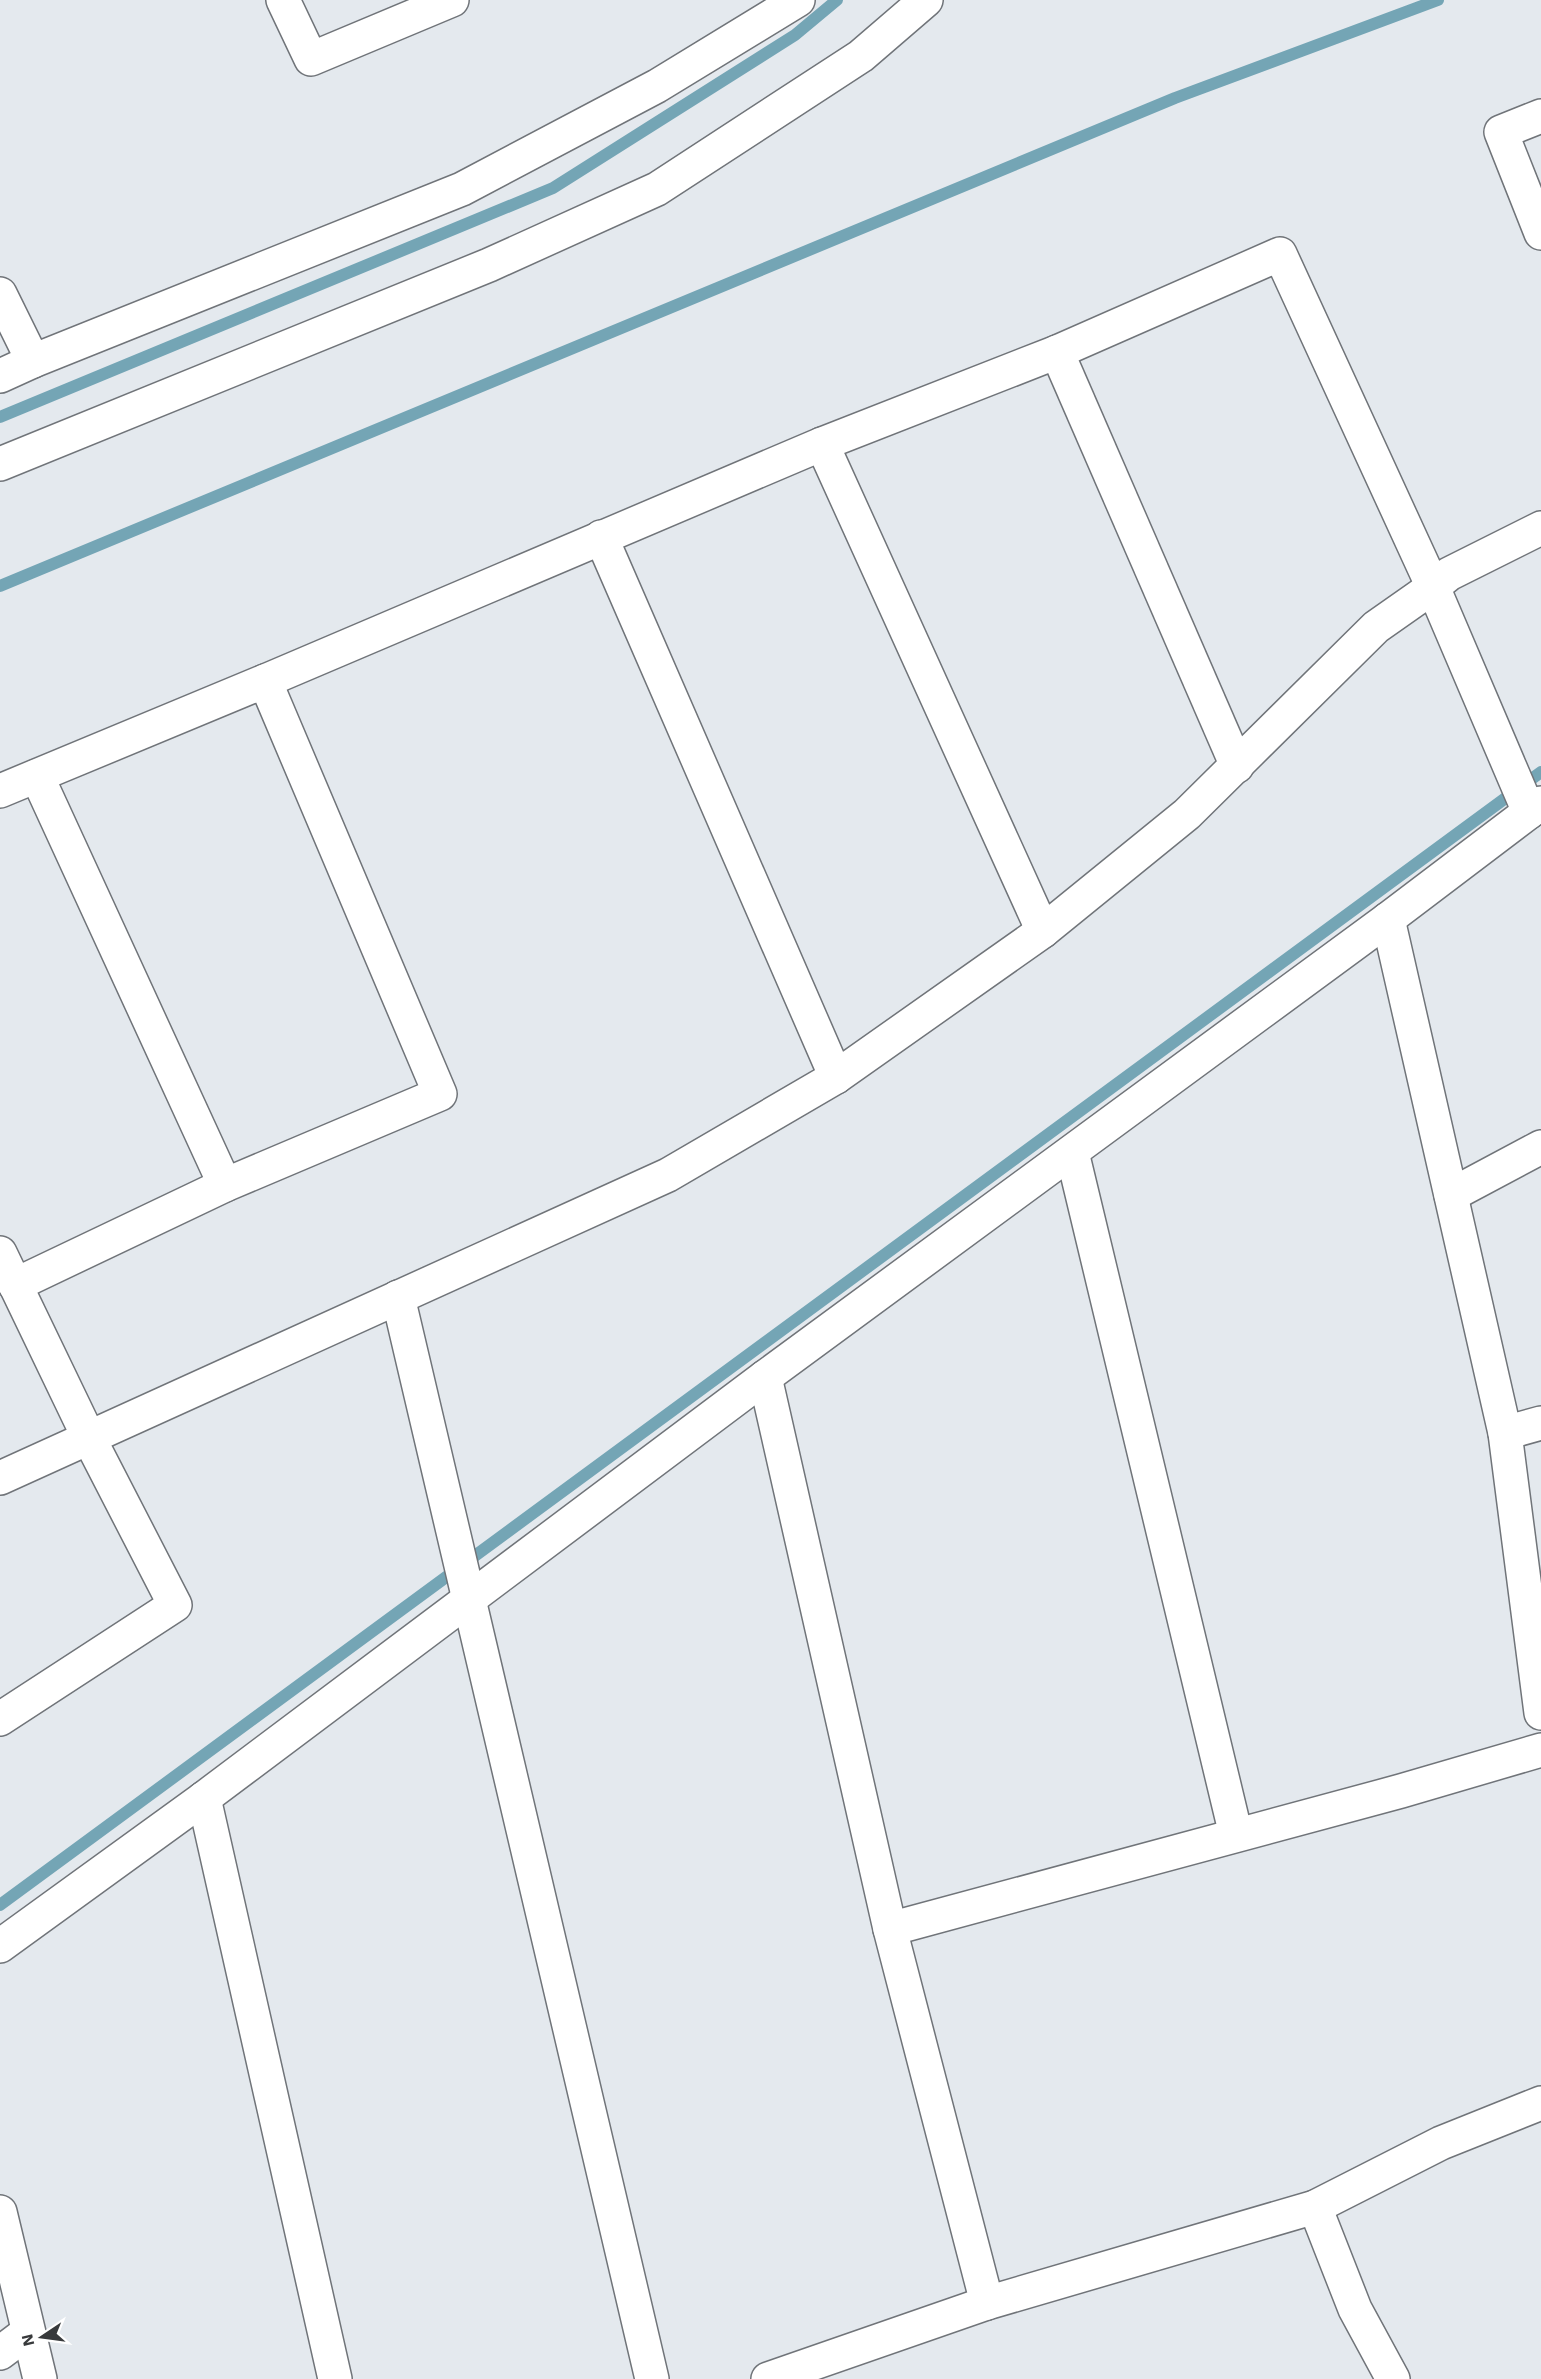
<svg xmlns="http://www.w3.org/2000/svg" width="1541" height="2379" viewBox="0 0 1541 2379" font-family="'Work Sans',sans-serif">
<style>
.lines{fill:none;stroke-linecap:round;stroke-linejoin:round}
.stream{stroke:#74a5b5;stroke-width:12}
.street-casing{stroke:#707479;stroke-width:36}
.secondary-casing{stroke:#707479;stroke-width:36}
.street{stroke:#fff;stroke-width:33}
.secondary{stroke:#fff;stroke-width:33}
</style>
<rect width="100%" height="100%" fill="#e4e9ee"/>
<g class="lines">
<!-- stream -->
<g class="stream">
<path d="M0,417L553,188L795,35L837,0"/>
<path d="M0,586L1175,98L1438,0"/>
<path d="M0,1905L1541,772"/>
</g>
<defs>
<g id="street">
<path d="M283,0L311,59L452,0"/>
<path d="M1541,116L1501,132L1541,233"/>
<path d="M0,294L33,361L462,189L657,86L798,0"/>
<path d="M1057,352L1237,766"/>
<path d="M0,376L33,361"/>
<path d="M822,444L1043,931"/>
<path d="M0,464L489,265L657,189L861,56L926,0"/>
<path d="M601,537L836,1077"/>
<path d="M1433,587L1449,574L1541,528"/>
<path d="M37,776L225,1185"/>
<path d="M0,791L265,681L822,444L1057,352L1280,254L1433,587L1529,812"/>
<path d="M1388,919L1505,1433L1541,1713"/>
<path d="M1072,1152L1236,1835"/>
<path d="M1451,1195L1541,1147"/>
<path d="M0,1253L89,1438L175,1605L0,1719"/>
<path d="M15,1285L225,1185L440,1094L265,681"/>
<path d="M398,1297L652,2379"/>
<path d="M765,1377L890,1929L987,2303"/>
<path d="M1505,1433L1541,1423"/>
<path d="M204,1798L335,2379"/>
<path d="M890,1929L1401,1791L1541,1750"/>
<path d="M0,1946L204,1798L765,1377L1388,919L1541,803"/>
<path d="M1315,2207L1355,2309L1393,2379"/>
<path d="M0,2212L40,2379"/>
<path d="M0,2353L28,2332"/>
<path d="M768,2379L987,2303L1315,2207L1441,2143L1541,2103"/>
</g>
<path id="secondary" d="M0,1478L668,1175L836,1077L1043,931L1187,814L1376,627L1433,587"/>
</defs>
<!-- street casing -->
<use href="#street" class="street-casing"/>
<!-- secondary casing -->
<use href="#secondary" class="secondary-casing"/>
<!-- street -->
<use href="#street" class="street"/>
<!-- secondary -->
<use href="#secondary" class="secondary"/>
</g>
<!-- north arrow -->
<g transform="translate(42 2337) rotate(257)" stroke="#ffffff" stroke-width="4.5" paint-order="stroke">
<path d="M0-4.5L10 22L0 15L-10 22Z" fill="#383a3c"/>
<text y="-9" font-size="16" font-weight="bold" text-anchor="middle" fill="#383a3c">N</text>
</g>
</svg>
